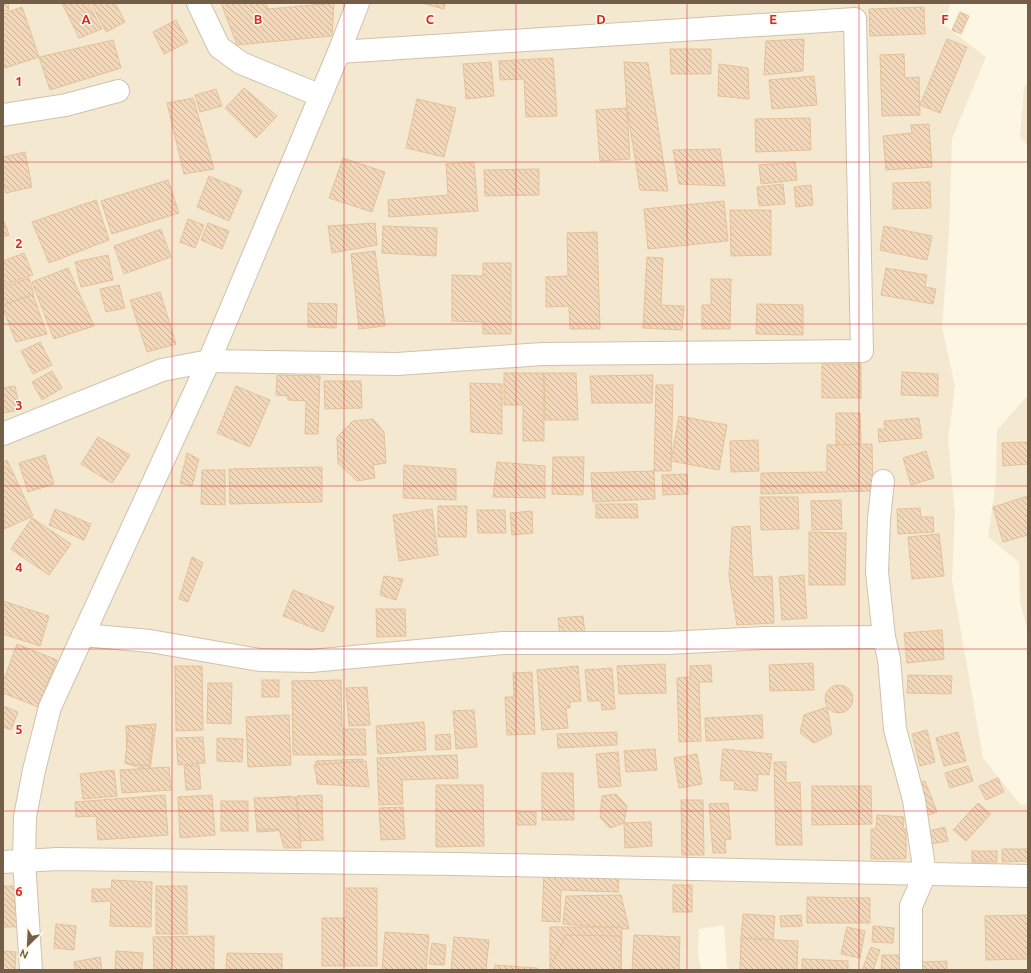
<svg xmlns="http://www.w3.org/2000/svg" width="1031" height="973" viewBox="0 0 1031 973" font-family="Ubuntu,sans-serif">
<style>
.residential{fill:#f4e9d0}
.building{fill:url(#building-back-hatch);stroke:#e5c199}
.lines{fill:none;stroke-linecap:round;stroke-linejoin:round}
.minor-casing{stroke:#d0c1ac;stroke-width:24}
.minor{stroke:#fff;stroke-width:22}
.grid{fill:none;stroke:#d62828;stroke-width:1;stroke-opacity:0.55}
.grid-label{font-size:13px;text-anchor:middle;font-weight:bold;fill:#d62828;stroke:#fff9e9;stroke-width:3;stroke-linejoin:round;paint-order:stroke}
</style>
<defs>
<pattern id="building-back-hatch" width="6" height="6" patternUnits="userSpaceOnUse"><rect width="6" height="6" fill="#f2d8b9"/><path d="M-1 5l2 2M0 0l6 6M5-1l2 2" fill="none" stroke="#c9b298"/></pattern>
</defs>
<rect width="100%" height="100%" fill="#fdf6e2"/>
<!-- residential -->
<g class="residential">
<path d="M3,3H951L944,25L986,57L952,139L949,233L942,327L955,386L948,440L955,512L952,580L983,758L1020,804L1028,805V970H732L727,967L724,925L699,929L698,955L701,970H3Z"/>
<path d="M1028,81V146L1020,137L1024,88Z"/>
<path d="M1028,395V631L1020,602L1019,562L988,537L996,481L997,430Z"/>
</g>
<!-- building -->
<g class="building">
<path d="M3,3H8L9,10L3,11Z"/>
<path d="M62,3H88L102,29L79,38Z"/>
<path d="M91,3H115L125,22L106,32Z"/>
<path d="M221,3H266L268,9L334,3L332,36L237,45Z"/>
<path d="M422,3H445L444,9Z"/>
<path d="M22,7L39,57L5,68L3,62V14Z"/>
<path d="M924,7L925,34L870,36L869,9Z"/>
<path d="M960,12L969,16L961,34L952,30Z"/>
<path d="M176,20L188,42L164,54L153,32Z"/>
<path d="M804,39L803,71L764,75L766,41Z"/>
<path d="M947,39L967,47L940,113L920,105Z"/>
<path d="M113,40L121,68L50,90L39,57Z"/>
<path d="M670,49H711V74H671Z"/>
<path d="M904,54L905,78L919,77L920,115L882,116L880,55Z"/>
<path d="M553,58L557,116L526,117L524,79L500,80L499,61Z"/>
<path d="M491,62L494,96L466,99L463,64Z"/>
<path d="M624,62L648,63L668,191L640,190L627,108Z"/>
<path d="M719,64L748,68L749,99L718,96Z"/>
<path d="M814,76L817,105L772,109L769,80Z"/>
<path d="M244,88L277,116L256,138L225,108Z"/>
<path d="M216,89L222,106L200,112L195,95Z"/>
<path d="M193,98L214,169L184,174L167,103Z"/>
<path d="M417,99L456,108L444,157L406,148Z"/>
<path d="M627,108L630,159L600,161L596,110Z"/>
<path d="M810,118L811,150L756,152L755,119Z"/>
<path d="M929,124L932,167L886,170L883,136L912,133L911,125Z"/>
<path d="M720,149L725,186L679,184L673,150Z"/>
<path d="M25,152L32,187L6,193L3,181V157Z"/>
<path d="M343,158L385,172L372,212L329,198Z"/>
<path d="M474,162L478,211L389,217L388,200L448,195L446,164Z"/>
<path d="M795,162L797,180L761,184L759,165Z"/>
<path d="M539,169V195L485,196L484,170Z"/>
<path d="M209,176L242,190L229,221L197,207Z"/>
<path d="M168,180L179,213L112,234L101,201Z"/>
<path d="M930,182L931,208L893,209V183Z"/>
<path d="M783,184L785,204L759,206L757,187Z"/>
<path d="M811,185L813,205L796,207L794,187Z"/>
<path d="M96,200L109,240L49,263L32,222Z"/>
<path d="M724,201L728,241L648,249L644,209Z"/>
<path d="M730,210H771V255L731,256Z"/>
<path d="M3,219L9,235L3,237Z"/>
<path d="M188,219L204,225L195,248L180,242Z"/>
<path d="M208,223L229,231L222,249L201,240Z"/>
<path d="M375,223L377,245L332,253L328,226Z"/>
<path d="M383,226L437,228L436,256L382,253Z"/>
<path d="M884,226L932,236L927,260L880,250Z"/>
<path d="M161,229L171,257L124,274L114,246Z"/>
<path d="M597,232L600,329H570L569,306L546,307V277L568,276L567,233Z"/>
<path d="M375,251L385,326L359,329L351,254Z"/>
<path d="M24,253L33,275L3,285V261Z"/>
<path d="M108,255L113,280L81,287L75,262Z"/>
<path d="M647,257L663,258L661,305L684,306L682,330L643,328Z"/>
<path d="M483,263H511V334H483V322L452,321V275L483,276Z"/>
<path d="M68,268L94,326L54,339L32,282Z"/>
<path d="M886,268L927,275L925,287L936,289L933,304L881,295Z"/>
<path d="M29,278L34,294L3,305V287Z"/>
<path d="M711,279H731L730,329H702V305H711Z"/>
<path d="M119,285L125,308L106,312L100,289Z"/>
<path d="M160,292L176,344L147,352L130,300Z"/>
<path d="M33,295L47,334L16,342L3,309V305Z"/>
<path d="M308,303L337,304L336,328L308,327Z"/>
<path d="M757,304L803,305V335L756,334Z"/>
<path d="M40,342L52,365L33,374L21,351Z"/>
<rect x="822" y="364" width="39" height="34"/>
<path d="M52,371L62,388L42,400L32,382Z"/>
<path d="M902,372L938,374V396L901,395Z"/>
<path d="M504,373H544V441H523V405H504Z"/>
<path d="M544,373H576L578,420H545Z"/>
<path d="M277,375L320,376L318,434H305L306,401L288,400V396L276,395Z"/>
<path d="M653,375L652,403H592L590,376Z"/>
<path d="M324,381H361L362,408L325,409Z"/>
<path d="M470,383L502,384V434L471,432Z"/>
<path d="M656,385H673L671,471H654Z"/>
<path d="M15,386L20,410L3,413V388Z"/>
<path d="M236,386L270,400L250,447L217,433Z"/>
<path d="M836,413H860L861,445H836Z"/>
<path d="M679,416L727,425L719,470L671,461Z"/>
<path d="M919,418L922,438L879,442L878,429H885L884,421Z"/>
<path d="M373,419L384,432L386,463L373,465L375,478L357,481L338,463L337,437L353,421Z"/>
<path d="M98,437L130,455L112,483L81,464Z"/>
<path d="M758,440L759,471L731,472L730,441Z"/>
<path d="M1028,442V464L1003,466L1002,443Z"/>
<path d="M872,444L873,491L761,494V473L827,472V445Z"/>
<path d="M926,451L934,478L911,485L903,458Z"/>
<path d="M187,453L199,459L192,486L180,483Z"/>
<path d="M45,455L54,484L28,492L19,463Z"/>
<path d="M553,457H584L583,495L552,494Z"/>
<path d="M7,460L33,516L4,529L3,462Z"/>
<path d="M497,462L545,466V498L493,497Z"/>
<path d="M404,465L456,469V500L403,498Z"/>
<path d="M322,467V502L230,504L229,469Z"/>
<path d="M202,470H225V505L201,504Z"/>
<path d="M654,471L655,499L593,502L591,473Z"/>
<path d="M687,474L688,494L663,495L662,475Z"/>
<path d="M1028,496V535L1003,542L993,507Z"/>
<path d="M760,497H798L799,529L761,530Z"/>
<path d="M841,500L842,529L812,530L811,501Z"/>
<path d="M596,504H637L638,518H596Z"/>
<path d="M438,506H467L466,537H438Z"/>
<path d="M920,508L921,517H933L934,532L898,534L897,509Z"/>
<path d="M55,509L91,524L84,540L49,525Z"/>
<path d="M432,509L438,555L399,561L393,515Z"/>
<path d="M477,510H505L506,533H478Z"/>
<path d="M532,511L533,533L512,535L510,513Z"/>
<path d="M32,518L71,544L49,575L11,549Z"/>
<path d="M750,526L753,577L772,576L774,623L737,625L729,576L732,527Z"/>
<path d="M809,532L846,533L845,585H809Z"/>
<path d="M939,534L944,576L912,579L908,537Z"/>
<path d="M192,557L203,563L188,602L179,599Z"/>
<path d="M804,575L807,618L782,620L779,577Z"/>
<path d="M384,576L403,579L396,600L380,595Z"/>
<path d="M293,590L334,607L323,632L283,616Z"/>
<path d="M3,601L49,616L40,646L3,634Z"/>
<path d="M376,609H405L406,636L377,637Z"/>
<path d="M583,616L585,635L560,636L558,618Z"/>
<path d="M942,630L944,659L907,663L904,633Z"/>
<path d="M17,644L57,660L38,707L3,693V682Z"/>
<path d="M813,663L814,690L770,691L769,665Z"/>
<path d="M665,664L666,693L619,694L617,666Z"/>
<path d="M711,665L712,682H699L701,741L679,742L677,678L690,677V666Z"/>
<path d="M175,666H202L203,730L176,731Z"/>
<path d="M578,666L581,701L570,702V708H566L568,728L542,730L537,670Z"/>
<path d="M612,668L615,709L602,710L601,701H588L585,670Z"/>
<path d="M532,672L535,734L507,735L505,697H514L513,673Z"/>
<path d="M908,675L952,676L951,694L907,693Z"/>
<rect x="262" y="680" width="17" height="17"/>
<path d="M341,680L342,729H365L366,755H293L292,681Z"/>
<path d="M208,683H232L231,724L207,723Z"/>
<circle cx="839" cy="699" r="14"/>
<path d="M367,687L370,725L349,726L346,688Z"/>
<path d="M3,706L18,712L11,730L3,727Z"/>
<path d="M827,707L832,734L814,743L800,733L804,715Z"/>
<path d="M474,710L477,747L456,749L453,711Z"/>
<path d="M289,715L291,765L248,767L246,717Z"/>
<path d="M762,715L763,738L706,741L705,718Z"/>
<path d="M424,722L426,750L378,754L376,726Z"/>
<path d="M156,724L150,770L127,764L126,726Z"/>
<path d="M129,726L153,729L149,766L125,763Z"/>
<path d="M927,730L935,762L920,766L912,734Z"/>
<path d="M617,732V745L558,748L557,734Z"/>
<path d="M958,732L966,761L944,766L936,738Z"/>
<path d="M450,734L451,749L436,750L435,735Z"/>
<path d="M203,737L205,763L178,765L176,738Z"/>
<path d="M217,738L243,739L242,762L217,761Z"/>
<path d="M655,749L657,770L626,772L624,751Z"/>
<path d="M723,749L772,754L769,775L758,774L757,791L734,789L735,781L720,780Z"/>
<path d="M618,752L621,786L599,788L596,754Z"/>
<path d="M697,754L702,784L679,788L674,758Z"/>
<path d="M457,755L458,778L402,780L403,804L379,805L377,758Z"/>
<path d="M363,759L364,783L317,784L316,761Z"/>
<path d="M366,761L369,787L318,784L314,765Z"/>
<path d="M774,762H786V783L800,782L802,845H776Z"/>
<path d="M199,765L201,789L186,790L184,766Z"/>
<path d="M968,766L973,781L950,788L945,773Z"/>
<path d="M169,767L171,790L122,793L120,770Z"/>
<path d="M114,770L117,796L83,799L80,774Z"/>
<path d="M542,773H573L574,820H542Z"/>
<path d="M998,778L1004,792L986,800L979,786Z"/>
<path d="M925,781L937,812L928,815L917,784Z"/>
<path d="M436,785H483L484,846L436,847Z"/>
<path d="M812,786H871L872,824L812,825Z"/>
<path d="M616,794L627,806L624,823L610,828L600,817L602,796Z"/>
<path d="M165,795L168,835L98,840L96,816L76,817L75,802Z"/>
<path d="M212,795L215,835L180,838L178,797Z"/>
<path d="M322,795L323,840L299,841L297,796Z"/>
<path d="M291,796L293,830L257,832L255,799Z"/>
<path d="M296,797L301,848H284L279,829L257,830L254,798Z"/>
<path d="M681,800H703L704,855H682Z"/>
<rect x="221" y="801" width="27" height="30"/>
<path d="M728,803L731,839L725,840L726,853H713L709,804Z"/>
<path d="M978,803L991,814L966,841L953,830Z"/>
<path d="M403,807L405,839L381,840L379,808Z"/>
<rect x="517" y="812" width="19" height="13"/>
<path d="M877,815L904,817L903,829H906V859H871V829H876Z"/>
<path d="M651,822L652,846L625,848L624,823Z"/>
<path d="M945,827L948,841L932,844L929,831Z"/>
<path d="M1002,849H1028V861L1002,862Z"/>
<rect x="972" y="851" width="25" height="11"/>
<path d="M544,871L619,874L618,892L561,890L560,922L542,921Z"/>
<path d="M112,880L152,882L151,927L110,926L111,901L92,902V889H111Z"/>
<rect x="673" y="885" width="19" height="27"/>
<path d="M3,886H18L19,927H3Z"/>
<rect x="156" y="886" width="31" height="48"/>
<path d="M346,888H377V966H322V918H346Z"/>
<path d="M621,895L629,929L563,924L566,896Z"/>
<path d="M807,897L870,898V923H807Z"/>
<path d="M743,914L775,916L773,940L741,938Z"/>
<path d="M801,915L802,926L781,927L780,916Z"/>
<path d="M1028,915V959L986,960L985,916Z"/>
<path d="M56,924L76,926L74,950L54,948Z"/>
<path d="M873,926L894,928L893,943L872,942Z"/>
<path d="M550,927H622L621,970H550Z"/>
<path d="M847,927L865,931L860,958L841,954Z"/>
<path d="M385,932L429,935L426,970H382Z"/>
<path d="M566,935L621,936V970H549Z"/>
<path d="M634,935L680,937L679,970H632Z"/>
<path d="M214,936V970H154L153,937Z"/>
<path d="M454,937L489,940L486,970H451Z"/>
<path d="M741,938L798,941L797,970H740Z"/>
<path d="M432,943L446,945L444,965L429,964Z"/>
<path d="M871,947L880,950L873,970H862Z"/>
<path d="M3,951L16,952L15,970H3Z"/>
<path d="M116,951L143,953L142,970H115Z"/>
<path d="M227,953L282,954V970H226Z"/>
<path d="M882,955H901V970H881Z"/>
<path d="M100,957L102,970H75L74,962Z"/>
<path d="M802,959L848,961V970H802Z"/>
<path d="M947,961V970H922V962Z"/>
<path d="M495,965L537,968V970H494Z"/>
</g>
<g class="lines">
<defs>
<g id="minor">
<path d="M198,3L219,47L241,63L321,96"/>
<path d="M3,115L66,105L118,91"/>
<path d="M3,434L162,370L209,361L397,364L543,354L862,351L855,19L339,52"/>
<path d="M883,481L879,519L877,572L884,637L889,659L895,729L914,800L925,874L911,906V970"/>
<path d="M83,635L150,641L260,660L311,661L503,643H667L764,638L884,637"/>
<path d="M3,862L58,859L456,864L1028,876"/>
<path d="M31,970L24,861L25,817L34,770L50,707L209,361L339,52L358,3"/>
</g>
</defs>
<!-- minor casing -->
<use href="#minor" class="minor-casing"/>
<!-- minor -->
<use href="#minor" class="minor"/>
</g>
<!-- grid -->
<path class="grid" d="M172,3V970M344,3V970M516,3V970M687,3V970M859,3V970M3,162H1028M3,324H1028M3,486H1028M3,649H1028M3,811H1028"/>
<g class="grid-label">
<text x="86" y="24">A</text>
<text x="258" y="24">B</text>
<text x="430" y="24">C</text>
<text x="601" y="24">D</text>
<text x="773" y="24">E</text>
<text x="945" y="24">F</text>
<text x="19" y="86">1</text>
<text x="19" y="248">2</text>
<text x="19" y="410">3</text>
<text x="19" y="572">4</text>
<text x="19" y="734">5</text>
<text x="19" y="896">6</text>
</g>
<!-- border -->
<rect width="1031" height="973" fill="none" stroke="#755e48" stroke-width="8"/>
<!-- north arrow -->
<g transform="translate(28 945) rotate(204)" stroke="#fff9e9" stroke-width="3" paint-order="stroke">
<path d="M0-3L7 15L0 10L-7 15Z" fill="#755e48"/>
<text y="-6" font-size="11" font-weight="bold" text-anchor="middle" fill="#755e48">N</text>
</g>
</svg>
